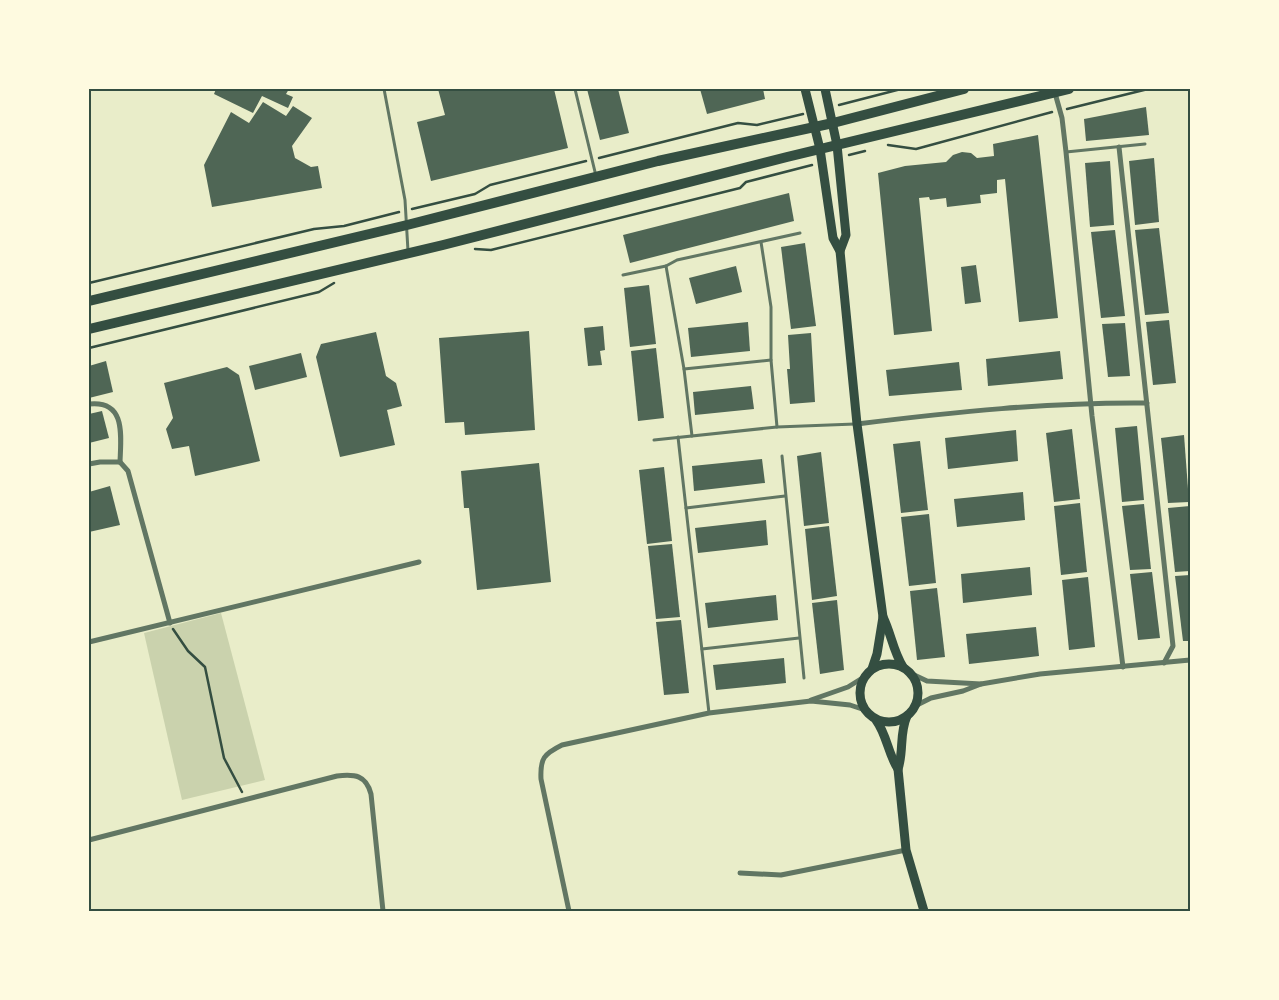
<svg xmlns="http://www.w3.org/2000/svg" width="1279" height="1000" viewBox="0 0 1279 1000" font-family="'Titillium Web',sans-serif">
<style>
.green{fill:#cad2ad}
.building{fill:#4f6655}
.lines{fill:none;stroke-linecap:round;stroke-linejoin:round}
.path{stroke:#344e41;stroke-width:2.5}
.service{stroke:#617663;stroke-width:3}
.minor{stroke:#617663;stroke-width:5}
.secondary{stroke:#344e41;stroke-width:9}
.primary{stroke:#344e41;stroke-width:10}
.neatline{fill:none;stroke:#344e41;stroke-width:2}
</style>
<rect width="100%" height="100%" fill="#e9edc9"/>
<!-- green -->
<path class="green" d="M221,613L265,780L182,800L144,633Z"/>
<!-- building -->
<g class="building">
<path d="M216,89H289L286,94L293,97L288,108L262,96L253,113L214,94Z"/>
<path d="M438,89H554L568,148L431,181L417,122L445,115Z"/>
<path d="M587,89H618L629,133L600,140Z"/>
<path d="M700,89H763L765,99L707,114Z"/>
<path d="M263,102L286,116L293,106L312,118L292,146L295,158L311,167L318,166L322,188L212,207L204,165L231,112L249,123Z"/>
<path d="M1146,107L1149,135L1086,141L1084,119Z"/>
<path d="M1038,135L1058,318L1019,322L1005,179L997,180V193L980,195L981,203L947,207L946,198L930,200L929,197L919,198L932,331L894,335L878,173L905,166L946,162L953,155L962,152L971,153L977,158L994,156L993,144Z"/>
<path d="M1154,158L1159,222L1135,225L1129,161Z"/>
<path d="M1110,161L1114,225L1090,227L1085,163Z"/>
<path d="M789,193L794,221L630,263L623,235Z"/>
<path d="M1159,228L1169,313L1145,315L1135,230Z"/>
<path d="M1115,230L1125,316L1101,318L1091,232Z"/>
<path d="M805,243L816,326L791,329L781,247Z"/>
<path d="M976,265L981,302L965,304L961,267Z"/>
<path d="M736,266L742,292L696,304L689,278Z"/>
<path d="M649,285L656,344L630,347L624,288Z"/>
<path d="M1169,320L1176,383L1153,385L1146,322Z"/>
<path d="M748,322L750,351L691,357L688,328Z"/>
<path d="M1125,323L1130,376L1108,377L1102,324Z"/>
<path d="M603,326L605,350L600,351L602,365L588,366L584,328Z"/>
<path d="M529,331L535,430L465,435L464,422L445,423L439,338Z"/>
<path d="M376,332L386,376L396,383L402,406L387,410L395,445L340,457L316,357L321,344Z"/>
<path d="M811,333L815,402L790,404L787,369H790L788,335Z"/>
<path d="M656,348L664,418L638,421L631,351Z"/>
<path d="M1060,351L1063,379L988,386L986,359Z"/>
<path d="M301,353L307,377L255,390L249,366Z"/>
<path d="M106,361L113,392L89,398V366Z"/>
<path d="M959,362L962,390L889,396L886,370Z"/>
<path d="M227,367L239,375L260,461L195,476L189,446L172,449L166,429L173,418L164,383Z"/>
<path d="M751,386L754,409L695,415L693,392Z"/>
<path d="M102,411L109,438L89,443V414Z"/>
<path d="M1137,426L1144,500L1122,502L1115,428Z"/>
<path d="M1072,429L1080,499L1054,502L1046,433Z"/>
<path d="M1016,430L1018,461L948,469L945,438Z"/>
<path d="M1184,435L1189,502L1168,503L1161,438Z"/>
<path d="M920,441L928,510L901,513L893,444Z"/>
<path d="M821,452L829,523L804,526L797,456Z"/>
<path d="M762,459L765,483L694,491L692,466Z"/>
<path d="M539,463L551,582L477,590L469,508H464L461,471Z"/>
<path d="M664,467L672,541L647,544L639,470Z"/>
<path d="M110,486L120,525L89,532V492Z"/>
<path d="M1023,492L1025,520L957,527L954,499Z"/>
<path d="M1080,503L1087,572L1061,575L1054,506Z"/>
<path d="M1144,504L1151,569L1130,570L1122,506Z"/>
<path d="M1190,506V571L1175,572L1168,508Z"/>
<path d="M929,514L936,583L909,586L901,517Z"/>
<path d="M766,520L768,545L698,553L695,528Z"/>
<path d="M829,526L837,596L812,600L805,529Z"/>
<path d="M672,544L680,617L656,619L648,546Z"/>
<path d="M1030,567L1032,595L963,603L961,574Z"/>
<path d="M1152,572L1160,638L1138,640L1130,574Z"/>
<path d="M1190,575V641H1183L1175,576Z"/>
<path d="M1088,577L1095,647L1069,650L1062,580Z"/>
<path d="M937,588L945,657L917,660L910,591Z"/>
<path d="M776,595L778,620L708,628L705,603Z"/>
<path d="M837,600L844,670L820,674L812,603Z"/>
<path d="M681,620L689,693L664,695L656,622Z"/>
<path d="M1036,627L1039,656L969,664L966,634Z"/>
<path d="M784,658L786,683L716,690L713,665Z"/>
</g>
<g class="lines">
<!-- path -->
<g class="path">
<path d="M839,105L901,89"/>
<path d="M1067,109L1148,89"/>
<path d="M888,145L916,149L1052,112"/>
<path d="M849,155L865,151"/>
<path d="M599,158L738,123L757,125L803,114"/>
<path d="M412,209L475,194L490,185L586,161"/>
<path d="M475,249L491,250L740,188L746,182L812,165"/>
<path d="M89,283L314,229L344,226L399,212"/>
<path d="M89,348L319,292L334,283"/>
<path d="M173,629L188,651L205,667L224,758L242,792"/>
</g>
<!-- service -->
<g class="service">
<path d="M384,89L405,200L408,251"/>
<path d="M575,89L596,176"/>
<path d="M1066,152L1145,144"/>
<path d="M761,242L771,307V360L777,427"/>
<path d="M666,266L684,369L692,436"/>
<path d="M623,275L666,266L677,260L800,233"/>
<path d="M684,369L771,360"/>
<path d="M678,437L709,713"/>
<path d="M654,440L777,427L855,424"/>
<path d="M782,456L804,678"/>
<path d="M686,508L785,496"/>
<path d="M702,649L799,638"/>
</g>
<!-- minor -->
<g class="minor">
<path d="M1055,93L1062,118L1066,152L1092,416L1123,667"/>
<path d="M1119,147L1173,646L1164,663"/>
<path d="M89,404C126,400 121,435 120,462"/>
<path d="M857,424C953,412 1050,402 1147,403"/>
<path d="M89,464L100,462H120L128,471L170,623"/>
<path d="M89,642L419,562"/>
<path d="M910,673L927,681L981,684"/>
<path d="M811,700L848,687L864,677"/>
<path d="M915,706L931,698L963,691L981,684L1040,674L1190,660"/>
<path d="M89,840L337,776C355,774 366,775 371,794L383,911"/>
<path d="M740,873L781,875L906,850"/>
<path d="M569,911L541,779C540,758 544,754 562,745L709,713L811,701L850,705L865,710"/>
</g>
<!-- secondary -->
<g class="secondary">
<path d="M805,89L820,149L833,238L840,251L857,424L883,617C891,633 893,651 903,667"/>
<path d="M825,89L837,145L846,235L840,251"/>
<circle cx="889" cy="693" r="29"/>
<path d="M872,669L877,654L883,617"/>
<path d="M907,716C899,734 904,751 898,769L906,850L924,911"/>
<path d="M876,720C887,735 888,754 898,769"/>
</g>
<!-- primary -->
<g class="primary">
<path d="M89,301L407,225L658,161L833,123L964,89"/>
<path d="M89,329L443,245L787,157L1069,89"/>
</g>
</g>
<!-- border -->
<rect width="1279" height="1000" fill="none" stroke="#fefae0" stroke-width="180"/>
<rect x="90" y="90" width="1099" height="820" class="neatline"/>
</svg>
